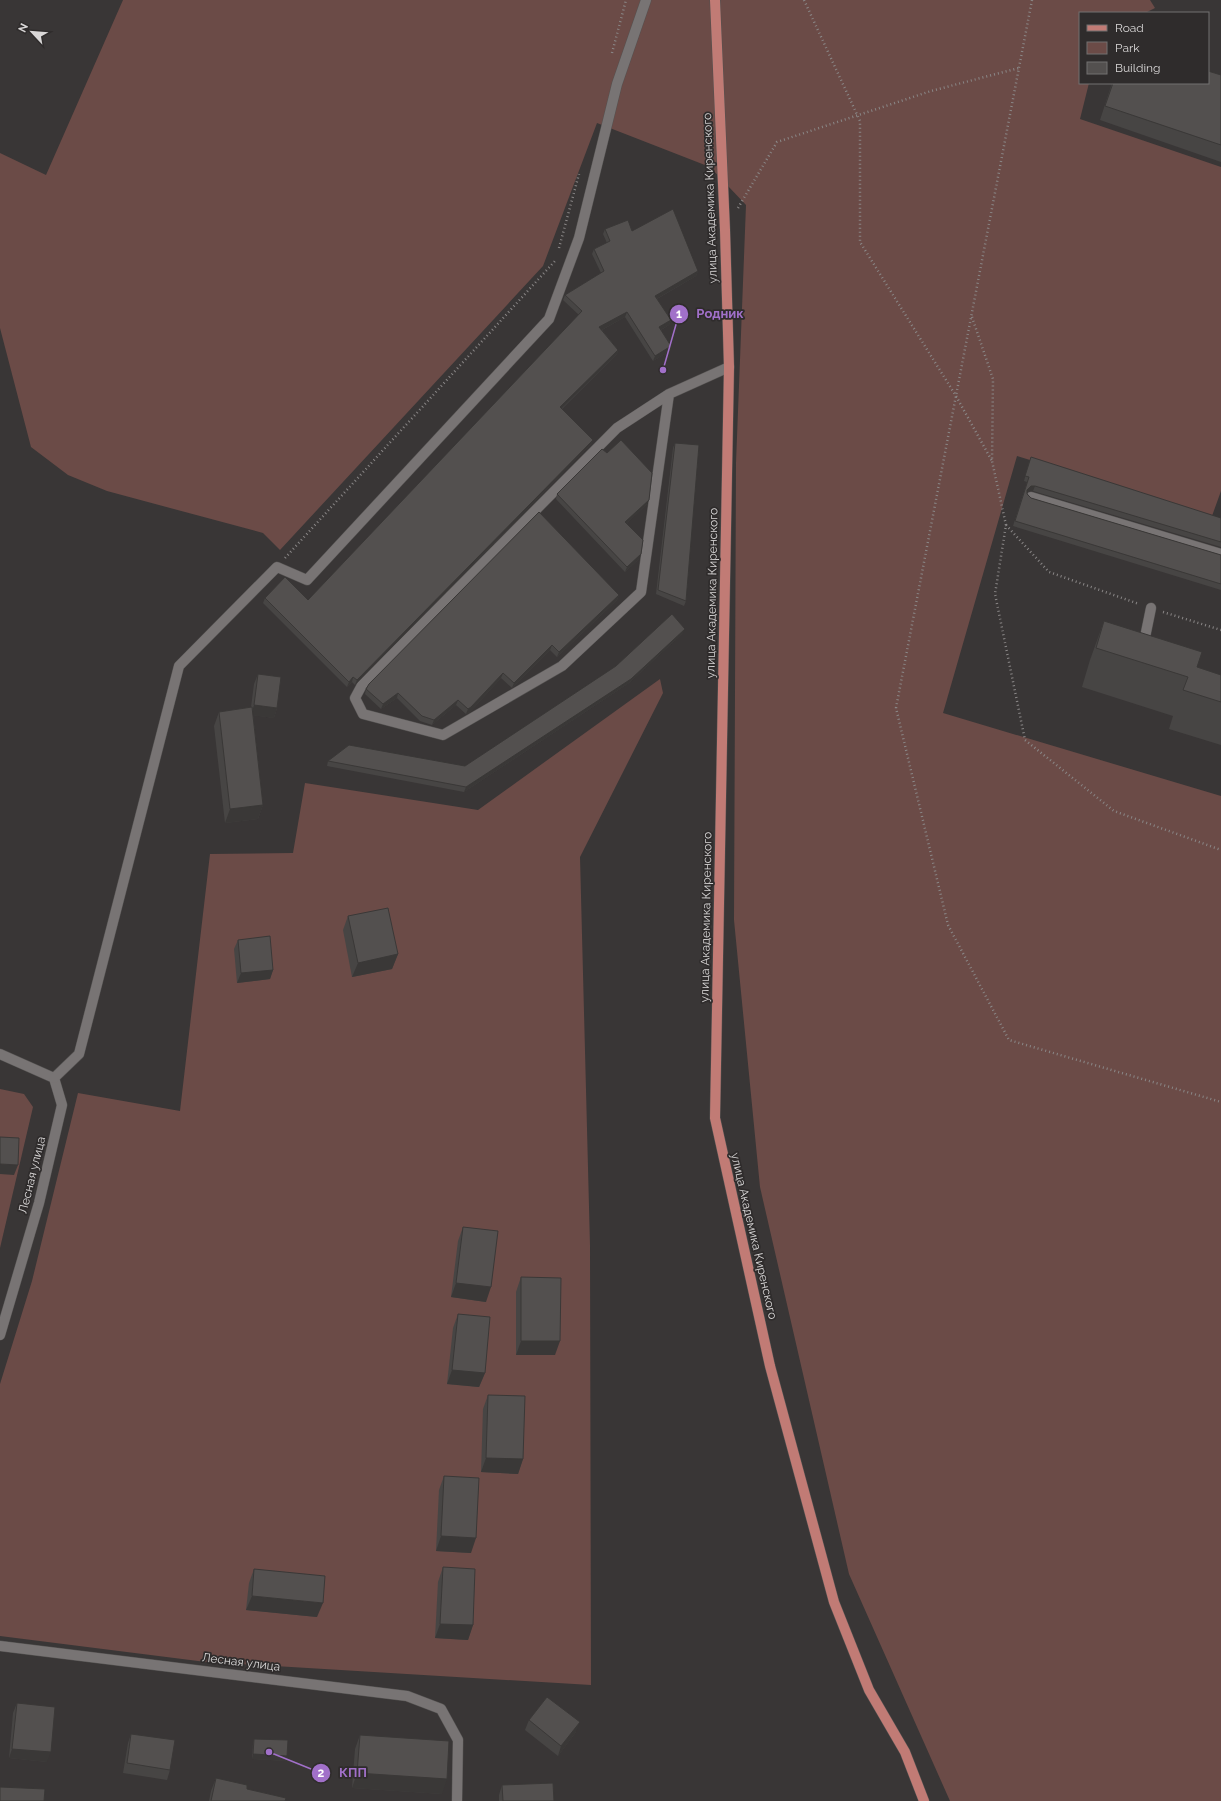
<svg xmlns="http://www.w3.org/2000/svg" width="1221" height="1801" viewBox="0 0 1221 1801" font-family="Raleway,sans-serif">
<style>
.green{fill:#6b4b47}
.lines{fill:none;stroke-linecap:round;stroke-linejoin:round}
.minor-casing{stroke:#545251;stroke-width:11}
.major-casing{stroke:#545251;stroke-width:11}
.path{stroke:#8a8787;stroke-width:2.5;stroke-dasharray:1 3;stroke-linecap:butt}
.minor{stroke:#787474;stroke-width:10}
.major{stroke:#c17b75;stroke-width:10}
.wall{fill:#474544}
.shaded-wall{fill:#3a3837}
.building{fill:#53504f;stroke:#3a3837}
.labels{text-anchor:middle;stroke-width:3.5;stroke-linejoin:round;paint-order:stroke}
.street-label{font-size:12px;fill:#d9d7d7;stroke:#2f2c2c}
.leader{fill:none;stroke:#a170c9;stroke-width:1.5}
.callout-dot{fill:#a170c9;stroke:#2f2c2c;stroke-width:1.5}
.mark-label{font-size:12px;text-anchor:middle;font-weight:bold;fill:#fff}
.callout-label{font-size:13px;text-anchor:middle;font-weight:bold;fill:#a170c9;stroke:#2f2c2c;stroke-width:3.5;stroke-linejoin:round;paint-order:stroke}
</style>
<rect width="100%" height="100%" fill="#393636"/>
<!-- green -->
<g class="green">
<path d="M123,0H1150L1155,8L1145,13H1080V83H1089L1080,119L1221,167V491L1212,516L1017,456L943,713L1221,796V1801H950L849,1574L760,1187L734,920L736,463L746,205L710,167L597,123L543,266L280,550L263,533L107,491L68,475L31,447L0,328V153L46,175Z"/>
<path d="M660,679L663,693L580,857L590,1245L591,1685L206,1662L0,1636V1384L32,1281L78,1093L180,1111L210,854L293,853L305,783L478,810Z"/>
<path d="M0,1089L24,1094L33,1107L0,1248Z"/>
</g>
<g class="lines">
<defs>
<g id="minor">
<path d="M669,394L641,592L562,666L443,735L363,714L355,698L362,685L617,428L669,394L729,367"/>
<path d="M1031,497L1221,554"/>
<path d="M1143,647L1151,608"/>
<path d="M0,1054L54,1078L62,1105L39,1203L0,1335"/>
<path d="M54,1078L79,1054L179,666L277,567L307,580L549,319L579,238L617,84L646,0"/>
<path d="M0,1646L407,1696L441,1709L458,1740L457,1801"/>
</g>
<path id="major" d="M715,0L725,230L729,367L715,1118L770,1366L834,1602L869,1690L905,1752L924,1801"/>
</defs>
<!-- minor casing -->
<use href="#minor" class="minor-casing"/>
<!-- major casing -->
<use href="#major" class="major-casing"/>
<!-- path -->
<g class="path">
<path d="M804,0L860,121V242L956,396L992,461"/>
<path d="M1032,0L896,708L948,925L1009,1040L1221,1102"/>
<path d="M612,53L626,0"/>
<path d="M738,208L777,142L931,91L1019,68"/>
<path d="M559,248L579,174"/>
<path d="M972,317L993,379L992,461L1006,525L995,594L1025,740L1114,811L1221,850"/>
<path d="M1006,525L1049,572L1139,604"/>
<path d="M285,558L555,261"/>
<path d="M1163,612L1221,630"/>
</g>
<!-- minor -->
<use href="#minor" class="minor"/>
<!-- major -->
<use href="#major" class="major"/>
</g>
<!-- wall -->
<g class="wall">
<path d="M1221,75V162L1100,120L1112,83H1208Z"/>
<path d="M605,229L632,231L698,271L696,276L657,299L671,320L669,325L661,330L671,346L670,351L653,361L625,317L602,330L618,350L617,354L562,409L593,440L591,444L355,685L352,682L347,687L263,603L265,598L308,600L579,315L563,300L565,295L601,273L592,254L594,249L607,243L603,234Z"/>
<path d="M675,443L686,601L684,606L656,594L673,448Z"/>
<path d="M1029,462L1221,518V547L1033,491H1029L1027,493L1031,498L1221,555V590L1013,526L1027,482L1024,481Z"/>
<path d="M557,494L647,504L627,523L639,559L625,572L556,499Z"/>
<path d="M619,595L617,600L557,657L550,650L512,688L501,678L470,712L466,714L456,705L432,725L420,721L397,698L381,709L365,694L366,689Z"/>
<path d="M1104,621L1197,667L1221,675V745L1169,729L1173,716L1082,687L1090,660Z"/>
<path d="M683,633L629,683L464,792L327,766L328,761L465,766Z"/>
<path d="M258,674L277,708L274,718L253,715L263,805L258,819L225,823L214,726L219,712L251,707L254,684Z"/>
<path d="M348,916L398,954L392,969L352,977L343,930Z"/>
<path d="M238,940L273,970L270,979L237,983L234,949Z"/>
<path d="M463,1227L486,1302L451,1297L458,1241Z"/>
<path d="M521,1277L555,1355H516V1292Z"/>
<path d="M458,1314L485,1373L479,1387L447,1384L453,1328Z"/>
<path d="M488,1395L523,1459L518,1474L481,1472L483,1409Z"/>
<path d="M444,1476L471,1553L436,1551L439,1490Z"/>
<path d="M443,1567L473,1625L468,1640L435,1638L438,1582Z"/>
<path d="M254,1569L317,1617L246,1610L249,1583Z"/>
<path d="M17,1703L47,1762L9,1758L13,1713Z"/>
<path d="M529,1720L576,1732L558,1756L525,1730Z"/>
<path d="M131,1734L170,1770L167,1780L123,1773L128,1743Z"/>
<path d="M360,1735L442,1794L352,1788L355,1749Z"/>
<path d="M254,1739L286,1761L252,1759L253,1743Z"/>
<path d="M216,1778L247,1789L285,1801H209L211,1791Z"/>
<path d="M502,1785L554,1801H499V1795Z"/>
</g>
<!-- shaded-wall -->
<g class="shaded-wall">
<path d="M698,271L696,276L653,301L655,296Z"/>
<path d="M627,312L625,317L598,332L599,327Z"/>
<path d="M671,320L669,325L657,332L659,327Z"/>
<path d="M671,346L670,351L653,361L655,356Z"/>
<path d="M618,350L617,354L558,412L560,407Z"/>
<path d="M593,440L591,444L355,685L357,680Z"/>
<path d="M1031,486H1035L1033,491H1029L1025,495L1027,490Z"/>
<path d="M649,500L647,504L623,527L625,522Z"/>
<path d="M641,554L639,559L625,572L627,567Z"/>
<path d="M619,595L617,600L557,657L559,652Z"/>
<path d="M685,629L683,633L629,683L464,792L466,787Z"/>
<path d="M552,645L550,650L512,688L514,683Z"/>
<path d="M503,673L501,678L470,712L466,714L468,709Z"/>
<path d="M353,677L352,682L347,687L349,682Z"/>
<path d="M398,693L397,698L381,709L383,704Z"/>
<path d="M458,700L456,705L432,725L434,720Z"/>
<path d="M254,705L277,708L274,718L251,715Z"/>
<path d="M263,805L258,819L225,823L230,809Z"/>
<path d="M398,954L392,969L352,977L358,963Z"/>
<path d="M273,970L270,979L237,983L241,973Z"/>
<path d="M0,1164L18,1165L14,1175L0,1174Z"/>
<path d="M456,1283L491,1287L486,1302L451,1297Z"/>
<path d="M521,1341H560L555,1355H516Z"/>
<path d="M452,1370L485,1373L479,1387L447,1384Z"/>
<path d="M486,1458L523,1459L518,1474L481,1472Z"/>
<path d="M441,1536L476,1538L471,1553L436,1551Z"/>
<path d="M252,1596L323,1603L317,1617L246,1610Z"/>
<path d="M440,1624L473,1625L468,1640L435,1638Z"/>
<path d="M580,1722L576,1732L558,1756L561,1746Z"/>
<path d="M12,1749L51,1752L47,1762L9,1758Z"/>
<path d="M253,1754L287,1756L286,1761L252,1759Z"/>
<path d="M357,1773L447,1779L442,1794L352,1788Z"/>
</g>
<!-- building -->
<g class="building">
<path d="M1208,71L1221,75V145L1105,106L1113,83H1208Z"/>
<path d="M673,209L698,271L655,296L671,320L659,327L671,346L655,356L627,312L599,327L618,350L560,407L593,440L357,680L353,677L349,682L265,598L285,577L308,600L582,311L565,295L604,271L594,249L610,241L605,229L628,220L632,231Z"/>
<path d="M621,440L652,473L649,500L625,522L643,540L641,554L627,567L557,494L602,449L607,453Z"/>
<path d="M675,443L699,445L686,601L658,590Z"/>
<path d="M1031,457L1221,518V542L1035,486H1031L1027,490V494L1031,498L1221,555V584L1015,521L1029,477L1025,476Z"/>
<path d="M539,512L619,595L559,652L552,645L514,683L503,673L471,707L468,709L458,700L434,720L422,716L398,693L383,704L366,689L369,684Z"/>
<path d="M672,614L685,629L631,679L466,787L328,761L349,745L465,766L616,666Z"/>
<path d="M1104,621L1202,652L1197,667L1221,675V702L1183,690L1188,677L1096,648Z"/>
<path d="M258,674L281,677L277,708L254,705Z"/>
<path d="M252,707L263,805L230,809L219,712Z"/>
<path d="M388,908L398,954L358,963L348,916Z"/>
<path d="M270,936L273,970L241,973L238,940Z"/>
<path d="M0,1137L19,1138L18,1165L0,1164Z"/>
<path d="M463,1227L498,1231L491,1287L456,1283Z"/>
<path d="M521,1277L561,1278L560,1341H521Z"/>
<path d="M458,1314L490,1317L485,1373L452,1370Z"/>
<path d="M488,1395L525,1396L523,1459L486,1458Z"/>
<path d="M444,1476L479,1478L476,1538L441,1536Z"/>
<path d="M443,1567L475,1569L473,1625L440,1624Z"/>
<path d="M254,1569L325,1576L323,1603L252,1596Z"/>
<path d="M547,1697L580,1722L561,1746L529,1720Z"/>
<path d="M17,1703L55,1707L51,1752L12,1749Z"/>
<path d="M131,1734L175,1740L170,1770L127,1763Z"/>
<path d="M360,1735L449,1741L447,1779L357,1773Z"/>
<path d="M254,1739L288,1740L287,1756L253,1754Z"/>
<path d="M216,1778L247,1785V1789L286,1798L285,1801H211Z"/>
<path d="M553,1783L554,1801H503L502,1785Z"/>
<path d="M0,1787L45,1789L44,1801H0Z"/>
</g>
<g class="labels">
<!-- street labels -->
<g class="street-label">
<text transform="translate(710 198) rotate(-92)" y="4">улица Академика Киренского</text>
<text transform="translate(712 593) rotate(-89)" y="4">улица Академика Киренского</text>
<text transform="translate(706 917) rotate(-89)" y="4">улица Академика Киренского</text>
<text transform="translate(32 1175) rotate(-76)" y="4">Лесная улица</text>
<text transform="translate(754 1236) rotate(77)" y="4">улица Академика Киренского</text>
<text transform="translate(241 1662) rotate(7)" y="4">Лесная улица</text>
</g>
</g>
<!-- callouts -->
<path class="leader" d="M663 370L679 314M269 1752L321 1773"/>
<g class="callout-dot">
<circle cx="663" cy="370" r="4"/>
<circle cx="269" cy="1752" r="4"/>
<circle cx="679" cy="314" r="10"/>
<circle cx="321" cy="1773" r="10"/>
</g>
<g class="mark-label">
<text x="679" y="318">1</text>
<text x="321" y="1777">2</text>
</g>
<g class="callout-label">
<text x="720" y="318">Родник</text>
<text x="353" y="1777">КПП</text>
</g>
<!-- legend -->
<rect x="1079" y="12" width="130" height="72" fill="#2f2c2c" stroke="#737070"/>
<rect x="1087" y="25" width="20" height="6" fill="#c17b75" stroke="#737070"/>
<text x="1115" y="32" font-size="12" fill="#d9d7d7">Road</text>
<rect x="1087" y="42" width="20" height="12" fill="#6b4b47" stroke="#737070"/>
<text x="1115" y="52" font-size="12" fill="#d9d7d7">Park</text>
<rect x="1087" y="62" width="20" height="12" fill="#53504f" stroke="#737070"/>
<text x="1115" y="72" font-size="12" fill="#d9d7d7">Building</text>
<!-- north arrow -->
<g transform="translate(32 32) rotate(296)" stroke="#2f2c2c" stroke-width="3" paint-order="stroke">
<path d="M0-3L7 15L0 10L-7 15Z" fill="#d9d7d7"/>
<text y="-6" font-size="11" font-weight="bold" text-anchor="middle" fill="#d9d7d7">N</text>
</g>
</svg>
